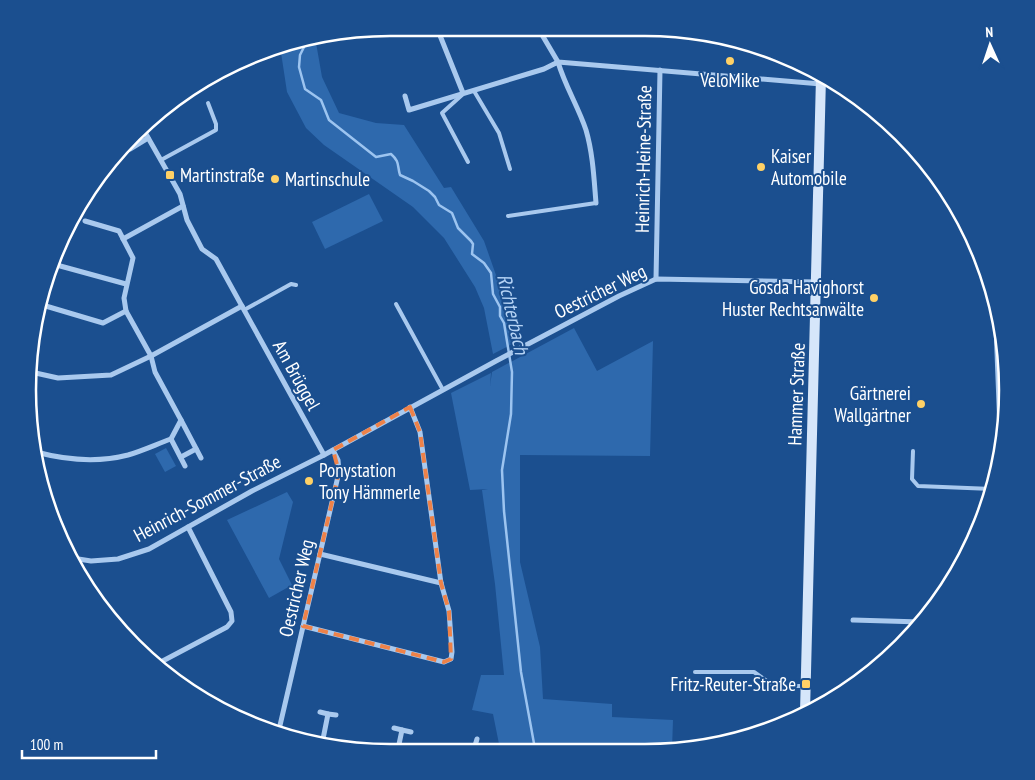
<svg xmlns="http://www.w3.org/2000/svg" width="1035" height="780" viewBox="0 0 1035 780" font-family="'PT Sans Narrow',sans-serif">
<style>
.green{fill:#2e69ad}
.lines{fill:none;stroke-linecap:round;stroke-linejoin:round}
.stream{stroke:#9cc4f0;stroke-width:2.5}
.service{stroke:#a9c9ee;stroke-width:4}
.minor{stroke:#a9c9ee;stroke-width:5}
.secondary{stroke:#d6e6fa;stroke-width:10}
.marked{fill:none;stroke:#ee8249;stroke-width:4;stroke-dasharray:10 6;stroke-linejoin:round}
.poi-dot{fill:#ffd166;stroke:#1b4f8f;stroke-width:2}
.labels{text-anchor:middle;stroke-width:4;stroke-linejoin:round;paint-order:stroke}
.poi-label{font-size:19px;fill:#fff;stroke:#1b4f8f;text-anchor:start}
.street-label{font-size:19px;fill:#fff;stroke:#1b4f8f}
.water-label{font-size:20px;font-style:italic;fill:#b5d3f5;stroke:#1b4f8f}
.rim{fill:none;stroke:#fff;stroke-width:2.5}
</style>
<rect width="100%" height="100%" fill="#1b4f8f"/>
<!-- green -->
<g class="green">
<path d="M315,37L322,77L339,113L376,123L404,125L444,188L451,187L484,241L509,312L516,342L493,354L484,308L475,287L444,238L413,207L324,145L306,128L287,92L280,46L296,40Z"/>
<path d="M369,194L383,221L325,249L312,222Z"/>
<path d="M574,328L597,371L653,341L650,456L520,455V562L540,647L543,699L612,704V717L673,720L672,749H500L493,714L472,710L481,675H504L495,584L482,490L488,489L470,490L451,393L491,373L490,386L492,372Z"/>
<path d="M166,448L176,466L165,472L155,454Z"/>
<path d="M287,492L293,502L279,559L292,585L269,598L227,520Z"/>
<path d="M244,716L277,724L275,734L240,718Z"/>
</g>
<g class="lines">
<!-- stream -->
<path class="stream" d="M300,39L304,47L300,55L299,67L305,89L321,100L329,120L376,157L391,154C400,162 397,165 400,175L413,181L429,191L435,197L439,205L452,213L458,228L471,241L473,244L472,254L484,263L491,273L493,294L500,307V316L504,323L512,372L511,414L502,470L504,511L521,672L535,749"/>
<!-- service -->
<g class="service">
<path d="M474,91L499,133L510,169"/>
<path d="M462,95L442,113L468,162"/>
<path d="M161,160L216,130V124L208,103"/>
<path d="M508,216L596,203"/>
<path d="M396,304L443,390"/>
<path d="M244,310L291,284L296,285"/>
<path d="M913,451L912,479L918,486L992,489"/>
<path d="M695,672H754L774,686H804"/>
</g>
<!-- minor -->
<g class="minor">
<path d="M437,28L463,93"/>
<path d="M538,28L558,62L821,84"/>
<path d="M405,96L409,110L544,69L558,62C565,86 578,106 586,130C593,154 594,179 596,203"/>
<path d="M142,127L180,194L187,220L202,249L216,259L324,455"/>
<path d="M124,147L130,149L148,138"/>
<path d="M85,221L119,231L133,258L124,298L126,311L151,356L155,372L181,420L171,439"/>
<path d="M123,239L183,206"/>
<path d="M53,264L126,284"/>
<path d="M656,279L660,70"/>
<path d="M995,300L1001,456"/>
<path d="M39,304L103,323L126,311"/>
<path d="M31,372L58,378L111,375L151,356L242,306"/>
<path d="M181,420L201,458"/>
<path d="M171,439L185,466"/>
<path d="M36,452C66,460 97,463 128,455C142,451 157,444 171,439"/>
<path d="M181,457L196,449"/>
<path d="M320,554L441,583"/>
<path d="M72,558L91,561L118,559L149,549L252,491L324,455L496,361L619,296L656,279L816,282"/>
<path d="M853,620L921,622"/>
<path d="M303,626L444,662L451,659L452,652L449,611L441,583L420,432L410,407"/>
<path d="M157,664L227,627L232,621L231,612L188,527"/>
<path d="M320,712L328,714L322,744"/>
<path d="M328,714L336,715"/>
<path d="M394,728L402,730L398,749"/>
<path d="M402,730L411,732"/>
<path d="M278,734L339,472L338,460L333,450"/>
<path d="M474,749L477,739"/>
</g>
<!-- secondary -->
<path class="secondary" d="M805,712L821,77"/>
</g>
<!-- marked area -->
<path class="marked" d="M410,407L420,432L441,583L449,611L451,659L444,662L303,626L339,472L333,450Z"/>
<!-- markers -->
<g class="poi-dot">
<circle cx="730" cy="61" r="5"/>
<circle cx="761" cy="167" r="5"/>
<rect x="165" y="170" width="10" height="10" rx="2.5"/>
<circle cx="275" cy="179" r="5"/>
<circle cx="874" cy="298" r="5"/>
<circle cx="921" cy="404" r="5"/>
<circle cx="309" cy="481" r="5"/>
<rect x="801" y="679" width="10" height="10" rx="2.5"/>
</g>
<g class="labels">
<!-- poi labels -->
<g class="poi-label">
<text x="730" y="87" text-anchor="middle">VeloMike</text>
<text x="771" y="163">Kaiser<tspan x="771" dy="22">Automobile</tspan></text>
<text x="180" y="182">Martinstraße</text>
<text x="285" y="186">Martinschule</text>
<text x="864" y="294" text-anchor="end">Gosda Havighorst<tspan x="864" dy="22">Huster Rechtsanwälte</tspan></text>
<text x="911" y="400" text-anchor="end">Gärtnerei<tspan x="911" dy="22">Wallgärtner</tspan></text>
<text x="319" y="477">Ponystation<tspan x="319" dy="22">Tony Hämmerle</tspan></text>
<text x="796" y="691" text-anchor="end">Fritz-Reuter-Straße</text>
</g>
<!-- street labels -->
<g class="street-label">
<text transform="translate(643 159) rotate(-89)" y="7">Heinrich-Heine-Straße</text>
<text transform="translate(600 291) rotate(-26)" y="7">Oestricher Weg</text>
<text transform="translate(297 375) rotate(61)" y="7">Am Brüggel</text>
<text transform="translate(796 394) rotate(-88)" y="7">Hammer Straße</text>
<text transform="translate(207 498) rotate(-28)" y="7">Heinrich-Sommer-Straße</text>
<text transform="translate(296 588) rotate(-77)" y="7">Oestricher Weg</text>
</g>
<!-- water labels -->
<g class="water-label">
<text transform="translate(513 314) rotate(77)" y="7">Richterbach</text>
</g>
</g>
<!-- crop -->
<path d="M0 0H1035V780H0ZM390 36H645A354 354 0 0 1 999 390V390A354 354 0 0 1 645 744H390A354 354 0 0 1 36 390V390A354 354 0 0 1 390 36Z" fill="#1b4f8f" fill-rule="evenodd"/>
<path class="rim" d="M390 36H645A354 354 0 0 1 999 390V390A354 354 0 0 1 645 744H390A354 354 0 0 1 36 390V390A354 354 0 0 1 390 36Z"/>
<!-- north arrow -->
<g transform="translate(990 45) rotate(357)" stroke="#1b4f8f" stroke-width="4" paint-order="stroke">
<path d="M0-4L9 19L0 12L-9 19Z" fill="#ffffff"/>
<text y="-8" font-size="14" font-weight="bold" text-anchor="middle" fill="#ffffff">N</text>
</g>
<!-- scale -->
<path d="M22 750v8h134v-8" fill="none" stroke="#ffffff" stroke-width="2.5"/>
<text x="30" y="750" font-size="15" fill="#ffffff" stroke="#1b4f8f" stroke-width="4" paint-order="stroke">100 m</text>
</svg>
